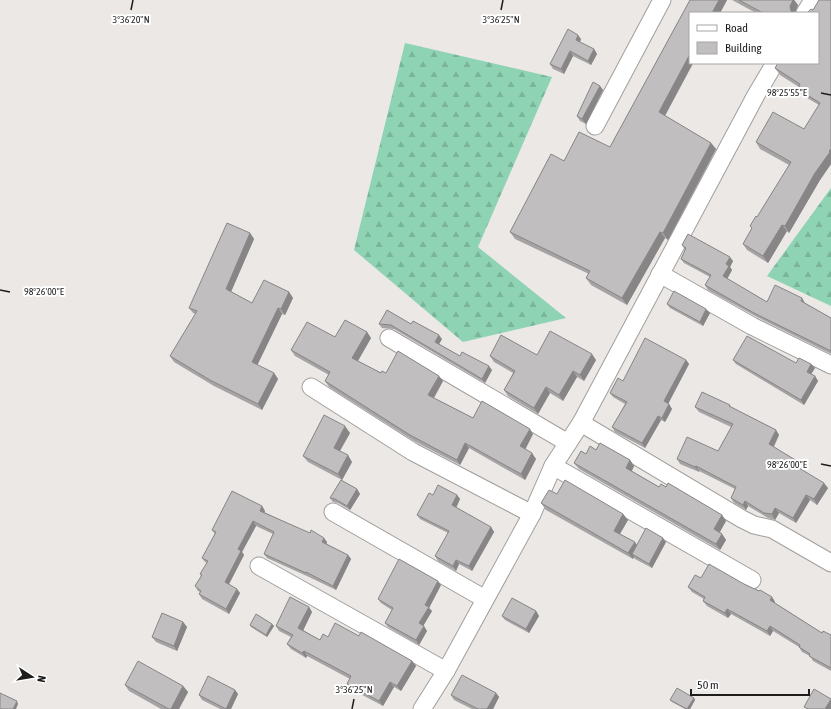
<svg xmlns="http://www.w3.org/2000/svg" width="831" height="709" viewBox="0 0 831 709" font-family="'Asap Condensed',sans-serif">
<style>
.forest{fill:url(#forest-firs)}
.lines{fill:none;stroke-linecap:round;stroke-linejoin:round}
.minor-casing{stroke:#a19f9c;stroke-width:19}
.minor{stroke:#fff;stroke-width:17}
.wall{fill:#a6a3a4}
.shaded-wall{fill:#878586}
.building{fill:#c1bebf;stroke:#878586}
.ticks{fill:none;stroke:#1e1d1c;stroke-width:1.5}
.ticks-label{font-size:10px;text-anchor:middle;fill:#1e1d1c;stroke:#fff;stroke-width:4;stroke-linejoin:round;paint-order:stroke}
</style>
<defs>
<pattern id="forest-firs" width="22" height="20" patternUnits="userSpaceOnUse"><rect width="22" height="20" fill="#8ed3b4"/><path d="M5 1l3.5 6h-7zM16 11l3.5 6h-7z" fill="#7ab59a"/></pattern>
</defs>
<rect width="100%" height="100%" fill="#ebe8e6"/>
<!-- forest -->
<g class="forest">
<path d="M405,43L552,77L478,247L566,318L463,342L354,250Z"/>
<path d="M831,188V306L767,276Z"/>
</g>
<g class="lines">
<defs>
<g id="minor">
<path d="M805,13L813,0"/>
<path d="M595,126L662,0"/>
<path d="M660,274L752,326L831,365"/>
<path d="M389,338L568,443"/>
<path d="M311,387L413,452L532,514"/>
<path d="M581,423L742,519L754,525L772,529L831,563"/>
<path d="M553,466L752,580"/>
<path d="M333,512L485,599"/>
<path d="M259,566L446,671"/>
<path d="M422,709L446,671L532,514L553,466L581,423L756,95L775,63"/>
</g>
</defs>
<!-- minor casing -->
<use href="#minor" class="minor-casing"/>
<!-- minor -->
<use href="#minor" class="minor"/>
</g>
<!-- wall -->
<g class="wall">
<path d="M690,0H727L665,116L711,143L716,149L668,240L665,238L627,305L591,285L586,278L589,274L515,239L510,232L564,161L610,147Z"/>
<path d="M732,0H794L798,5L795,13H756Z"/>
<path d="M831,0V164L820,180L789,233L787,231L768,263L747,250L743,244L752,229L750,226L757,217L789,165L760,149L756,142L804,129L819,105L802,95L798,89L799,87L780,75L775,68L813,10Z"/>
<path d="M581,39L580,42L594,49L597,54L591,65L573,56L564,74L553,69L550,64Z"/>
<path d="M600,86L603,90L586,124L580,121L577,116Z"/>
<path d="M250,233L254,239L231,292L252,303L289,292L293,298L285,315L282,314L257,365L274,373L278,379L262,410L214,386L174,362L170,356L196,314L193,313L189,308Z"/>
<path d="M682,245L733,261L730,267L732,270L727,279L767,302L805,303L831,318V354L757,317L708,290L705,285L710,277L684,263L681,259L685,250Z"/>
<path d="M667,304L710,313L703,326L670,308Z"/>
<path d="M379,324H411L442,339L439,344L460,356L492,370L485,383L394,329L382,328Z"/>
<path d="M367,332L371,338L358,361L381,373H386L443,381L434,398L473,418L533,434L525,449L536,459L525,480L469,448L460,465L414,441L329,387L325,381L329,375L295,356L291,350Z"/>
<path d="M537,355L596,360L584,381L577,377L563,401L550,393L538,414L508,396L504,390L513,373L494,362L490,356Z"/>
<path d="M686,360L689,364L668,404L672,409L665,422L661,420L645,448L615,432L612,427L625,404L613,397L610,393L623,381Z"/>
<path d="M733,360L811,364L815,368L811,374L815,376L818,381L804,405L736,364Z"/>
<path d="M730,405L731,407L776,430L779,435L774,447L797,461L800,466L799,468L828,488L817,505L810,500L796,523L779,513L775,520L768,518L748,506L746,510L734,503L731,498L735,489L699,471V472L680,464L677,459L718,451L731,427L699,412L695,407Z"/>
<path d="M350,433L340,451L352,462L342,480L308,462L303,456Z"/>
<path d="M596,450L630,460L634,466L632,471L659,487H666L722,515L726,521L720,532L722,534L726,540L720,550L579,469L574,463Z"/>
<path d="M357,489L360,494L350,510L338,503L333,502L330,498Z"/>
<path d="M557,494L623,514L628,520L620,534L637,546L666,542L652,568L635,559L634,557L633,559L546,510L541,503Z"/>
<path d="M433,495H457L460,499L456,508L491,527L494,532L472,571L459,564L456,571L438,561L435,556L448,533L420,519L417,515Z"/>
<path d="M262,506L265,511L264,512L327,542V544L348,555L351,559L336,590L309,577L267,558L264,554L273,534L256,526L242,552L244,555L229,584L240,593L229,614L202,599L199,594L200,592L198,591L195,586L201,576L200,574L207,563L205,562L202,558L215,534L212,530Z"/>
<path d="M701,578L744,584L772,597L775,602V603L822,633L831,635V671L813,661L810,656L802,652L799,647L773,631L770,636L731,614L728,618L707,606L703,601L704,599L692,592L688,587Z"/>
<path d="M441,585L429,608L432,611L423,626L427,631L419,645L388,627L385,623L392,610L381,603L378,599Z"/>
<path d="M309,607L312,612L303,630L320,640L328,637L359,636L412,661L416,666L401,691L394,687L383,706L351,689L347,684L350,679L307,656L306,658L291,649L287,644L291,637L279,631L276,626Z"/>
<path d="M536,611L539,616L529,633L505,620L502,616Z"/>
<path d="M183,622L187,627L177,651L156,642L152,637Z"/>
<path d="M272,624L274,626L267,637L251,627L250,625Z"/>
<path d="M125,685L183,686L188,692L179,709H161L129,691Z"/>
<path d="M235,690L238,694L231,709H220L202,700L199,695Z"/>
<path d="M496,693L499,697L493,709H472L454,700L451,695Z"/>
<path d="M694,698L695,700L690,709H685L672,702L670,700Z"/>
</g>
<!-- shaded-wall -->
<g class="shaded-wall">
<path d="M719,0H727L720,13H712Z"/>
<path d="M793,0H794L798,5L795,13H793L791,11L790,6Z"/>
<path d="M578,35L581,39L579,44L576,40Z"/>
<path d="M594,49L597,54L591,65L588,61Z"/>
<path d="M570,51L573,56L564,74L561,69Z"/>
<path d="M690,54V63H693L663,119L659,112Z"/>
<path d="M600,86L603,90L586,124L582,119Z"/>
<path d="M711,143L716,149L668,240L663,233Z"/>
<path d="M831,149V164L820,180L789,233L785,226L815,173Z"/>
<path d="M782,225L787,231L768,263L763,256Z"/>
<path d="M660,232L665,238L627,305L622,298Z"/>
<path d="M250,233L254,239L230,294L226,289Z"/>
<path d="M730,257L733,261L730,267L732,270L726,281L723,276L726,264Z"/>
<path d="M289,292L293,298L285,315L281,309Z"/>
<path d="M802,298L805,303L804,305L801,301Z"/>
<path d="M278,308L282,314L256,368L252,362Z"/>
<path d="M706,309L710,313L703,326L700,322Z"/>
<path d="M367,332L371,338L356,364L352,358Z"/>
<path d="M439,335L442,339L438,346L435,342Z"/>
<path d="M592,354L596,360L584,381L580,375Z"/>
<path d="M686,360L689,364L667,406L664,401Z"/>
<path d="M811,364L815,368L810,376L807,372Z"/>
<path d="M489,366L492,370L485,383L482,379Z"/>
<path d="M573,371L577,377L563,401L559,395Z"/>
<path d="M274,373L278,379L262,410L258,404Z"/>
<path d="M439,376L443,381L432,401L428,395Z"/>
<path d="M815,376L818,381L804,405L801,400Z"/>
<path d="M546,387L550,393L538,414L534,408Z"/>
<path d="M669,404L672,409L665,422L662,418Z"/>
<path d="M658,416L661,420L645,448L642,443Z"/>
<path d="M345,426L350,433L338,454L334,448Z"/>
<path d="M530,429L533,434L524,452L520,446Z"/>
<path d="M776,430L779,435L772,449L769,444Z"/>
<path d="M465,443L469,448L460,465L457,460Z"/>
<path d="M532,453L536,459L525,480L521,474Z"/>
<path d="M348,455L352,462L342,480L338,474Z"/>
<path d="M630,460L634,466L630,474L626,468Z"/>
<path d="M797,461L800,466L798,470L794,465Z"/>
<path d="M696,466L699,471V472L695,467Z"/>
<path d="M824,483L828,488L817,505L814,499Z"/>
<path d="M357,489L360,494L350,510L347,506Z"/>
<path d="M457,495L460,499L455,510L452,505Z"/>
<path d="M806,495L810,500L796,523L793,518Z"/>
<path d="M745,501L748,506L746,510L743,505Z"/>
<path d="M262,506L265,511L263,515L260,511Z"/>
<path d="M775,508L779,513L775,520L772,514Z"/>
<path d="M623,514L628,520L618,537L614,531Z"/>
<path d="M722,515L726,521L718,535L714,529Z"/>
<path d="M253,521L256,526L242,552L244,555L228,586L225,582L238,549Z"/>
<path d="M491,527L494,532L472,571L469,566Z"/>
<path d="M722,534L726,540L720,550L716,544Z"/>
<path d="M324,538L327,542L325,546L322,542Z"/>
<path d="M663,538L666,542L652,568L649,564Z"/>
<path d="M635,542L639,548L632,554L634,557L633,559L628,553Z"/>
<path d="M348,555L351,559L336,590L333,586Z"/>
<path d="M456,560L459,564L456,571L453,566Z"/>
<path d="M438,581L441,585L429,608L432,611L422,628L419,623L425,605Z"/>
<path d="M237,589L240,593L229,614L226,609Z"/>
<path d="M772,597L775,602L773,605L770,600Z"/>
<path d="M309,607L312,612L302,633L298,628Z"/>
<path d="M727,609L731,614L728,618L725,613Z"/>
<path d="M536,611L539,616L529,633L526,629Z"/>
<path d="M183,622L187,627L177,651L174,646Z"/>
<path d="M272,624L274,626L267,637L266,635Z"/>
<path d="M424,626L427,631L419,645L416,640Z"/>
<path d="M770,626L773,631L770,636L767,631Z"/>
<path d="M304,651L307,656L306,658L302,653Z"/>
<path d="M412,661L416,666L401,691L397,686Z"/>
<path d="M390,682L394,687L383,706L379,701Z"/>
<path d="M183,686L188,692L179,709H171Z"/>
<path d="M235,690L238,694L231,709H226Z"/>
<path d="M496,693L499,697L493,709H487Z"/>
<path d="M694,698L695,700L690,709H687Z"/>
<path d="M831,699V709H825Z"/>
<path d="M17,701L18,704L16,709H13Z"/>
</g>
<!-- building -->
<g class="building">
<path d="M690,0H719L712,13H690V54L659,112L711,143L663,233L660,232L622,298L586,278L590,271L510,232L551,154L564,161L579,132L610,147Z"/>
<path d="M739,0H793L790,6L791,11L793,13H763Z"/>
<path d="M819,0H831V149L829,151L830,152L815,173L785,226L782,225L763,256L743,244L752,228L750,226L756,216L757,217L791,162L756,142L773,112L804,129L820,103L798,89L800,84L775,68L778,63H818V13H807L811,9L813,10Z"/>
<path d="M568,29L578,35L576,40L594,49L588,61L570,51L561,69L550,64Z"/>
<path d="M593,82L600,86L582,119L577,116Z"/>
<path d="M227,223L250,233L226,289L252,303L264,280L289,292L281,309L278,308L252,362L274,373L258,404L210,380L170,356L197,311L189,308Z"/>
<path d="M688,234L730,257L726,264L729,266L723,276L767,302L775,285L802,298L801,301L831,318V351L754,313L705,285L711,275L681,259L686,248L682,245Z"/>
<path d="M674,291L706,309L700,322L667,304Z"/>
<path d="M387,310L411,324L413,321L439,335L435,342L460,356L462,352L489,366L482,379L391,325L379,324Z"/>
<path d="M345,320L367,332L352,358L381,373L382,371L386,373L398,351L439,376L428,395L473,418L482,401L530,429L520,446L532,453L521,474L465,443L457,460L410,435L325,381L330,372L291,350L307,322L335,337Z"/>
<path d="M550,331L592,354L580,375L573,371L559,395L546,387L534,408L504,390L515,371L490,356L501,335L537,355Z"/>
<path d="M747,336L796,363L799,358L811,364L807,372L815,376L801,400L733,360Z"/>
<path d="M645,338L686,360L664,401L669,404L662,418L658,416L642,443L612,427L627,402L610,393L618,378L623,381Z"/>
<path d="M702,392L730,405L729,406L776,430L769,444L797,461L794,465L824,483L814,499L806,495L793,518L775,508L772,514L764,513L745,501L743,505L731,498L736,487L696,466L695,467L677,459L687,437L718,451L733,424L695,407Z"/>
<path d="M324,415L345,426L334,448L348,455L338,474L303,456Z"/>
<path d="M600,443L630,460L626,468L659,487L661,484L666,487L668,483L722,515L714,529L722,534L716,544L574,463L581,451L586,454L590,446L596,450Z"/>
<path d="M341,480L357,489L347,506L335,499L330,498Z"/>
<path d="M565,480L623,514L614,531L635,542L628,553L541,503L549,490L557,494Z"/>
<path d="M438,485L457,495L452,505L491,527L469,566L456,560L453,566L435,556L449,531L417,515L429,493L433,495Z"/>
<path d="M232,491L262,506L260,511L310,533L311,530L324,538L322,542L348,555L333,586L306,572V573L264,554L274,532L253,521L238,549L241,551L225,582L237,589L226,609L199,594L201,591L195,586L202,575L200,574L208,561L202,558L216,532L212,530Z"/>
<path d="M646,528L663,538L649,564L632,554Z"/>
<path d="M399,559L438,581L425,605L429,607L419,623L424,626L416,640L385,623L393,608L378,599Z"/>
<path d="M709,564L744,584L759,591L760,590L772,597L770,600L822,633L823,631L831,635V668L809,656L810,654L799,647L800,645L770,626L767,631L727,609L725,613L703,601L705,597L688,587L695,575L701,578Z"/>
<path d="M290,597L309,607L298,628L320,640L323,634L328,637L335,623L359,636L361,632L412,661L397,686L390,682L379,701L347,684L351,676L304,651L302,653L287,644L293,635L276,626Z"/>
<path d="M512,598L536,611L526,629L502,616Z"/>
<path d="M162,613L183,622L174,646L152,637Z"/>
<path d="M256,614L272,624L266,635L250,625Z"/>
<path d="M138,661L183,686L171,709H169L125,685Z"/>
<path d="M462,675L496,693L487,709H478L451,695Z"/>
<path d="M208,676L235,690L226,709L199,695Z"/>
<path d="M677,688L694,698L687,709L670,700Z"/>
<path d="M814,689L831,699L825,709H808L804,707Z"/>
<path d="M0,693L17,701L13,709H2L0,708Z"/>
</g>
<!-- ticks -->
<path class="ticks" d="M131,10L133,0M501,10L503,0M821,93L831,95M0,290L10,292M821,464L831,466M352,709L354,699"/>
<g class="ticks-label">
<text x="131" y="23">3°36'20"N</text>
<text x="501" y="23">3°36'25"N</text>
<text x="787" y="96">98°25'55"E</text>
<text x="44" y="295">98°26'00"E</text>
<text x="787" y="468">98°26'00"E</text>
<text x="354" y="693">3°36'25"N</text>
</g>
<!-- legend -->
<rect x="689" y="12" width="130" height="52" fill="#ffffff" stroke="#a5a5a4"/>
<rect x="697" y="25" width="20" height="6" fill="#ffffff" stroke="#a5a5a4"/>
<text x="725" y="32" font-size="12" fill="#1e1d1c">Road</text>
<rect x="697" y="42" width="20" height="12" fill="#c1bebf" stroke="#a5a5a4"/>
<text x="725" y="52" font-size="12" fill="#1e1d1c">Building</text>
<!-- north arrow -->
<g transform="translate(32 677) rotate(102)" stroke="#ffffff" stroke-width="3" paint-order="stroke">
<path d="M0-3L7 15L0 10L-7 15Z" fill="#1e1d1c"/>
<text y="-6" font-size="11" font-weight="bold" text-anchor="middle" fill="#1e1d1c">N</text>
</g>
<!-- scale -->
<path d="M691 689v6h118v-6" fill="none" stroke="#1e1d1c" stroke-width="2"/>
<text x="697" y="689" font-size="12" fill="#1e1d1c" stroke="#ffffff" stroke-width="3" paint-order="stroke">50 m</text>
</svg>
